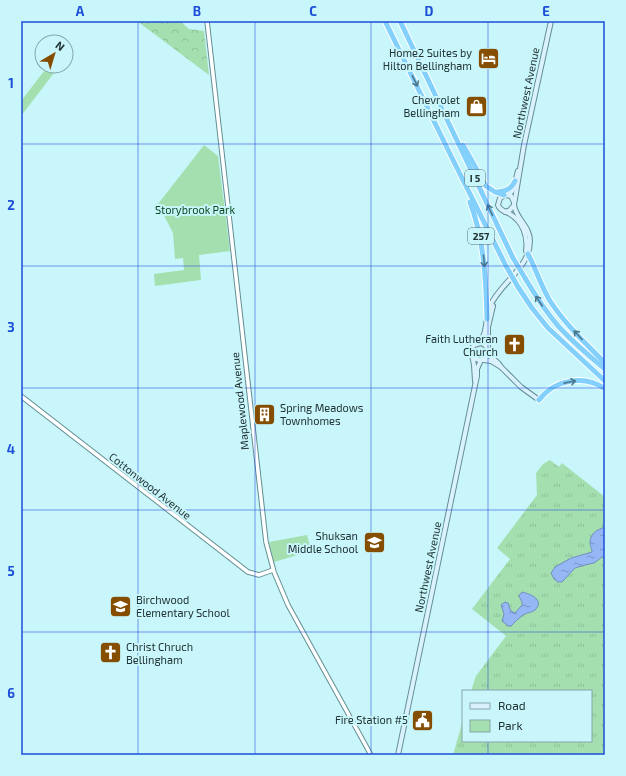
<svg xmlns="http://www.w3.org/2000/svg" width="626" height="776" viewBox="0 0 626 776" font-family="'Exo 2',sans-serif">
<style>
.grass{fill:url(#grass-tufts)}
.forest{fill:url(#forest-crowns)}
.park{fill:#a4e0af}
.water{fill:url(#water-ripples);stroke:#728fbc}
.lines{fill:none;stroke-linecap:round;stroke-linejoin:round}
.tertiary-casing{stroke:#648e93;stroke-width:5.5}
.secondary-casing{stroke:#648e93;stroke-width:6}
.motorway-casing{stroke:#fff;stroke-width:7}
.tertiary{stroke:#fff;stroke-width:3.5}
.secondary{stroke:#daf1fe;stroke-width:4}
.motorway{stroke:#82d0fb;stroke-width:5}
.motorway-bridge-casing{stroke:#fff;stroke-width:7;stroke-linecap:butt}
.motorway-bridge{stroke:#82d0fb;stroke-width:5}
.oneway{stroke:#4c798e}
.grid{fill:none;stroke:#1d4ed8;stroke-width:1;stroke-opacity:0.55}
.labels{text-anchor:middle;stroke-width:4;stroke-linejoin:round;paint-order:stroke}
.shield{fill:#c8f6fb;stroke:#526d70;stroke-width:1}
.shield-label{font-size:10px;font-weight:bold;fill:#203234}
.poi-label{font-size:11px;fill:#203234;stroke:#c8f6fb;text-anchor:end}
.street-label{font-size:11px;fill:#203234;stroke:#c8f6fb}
.park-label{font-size:11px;fill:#09471f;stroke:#c8f6fb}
.neatline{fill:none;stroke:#1d4ed8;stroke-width:1.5}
.grid-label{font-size:13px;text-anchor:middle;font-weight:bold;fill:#1d4ed8}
</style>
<defs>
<pattern id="grass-tufts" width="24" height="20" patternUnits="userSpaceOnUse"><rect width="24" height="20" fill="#a4e0af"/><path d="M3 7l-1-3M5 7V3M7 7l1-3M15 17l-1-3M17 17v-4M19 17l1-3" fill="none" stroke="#8dc197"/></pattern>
<pattern id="forest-crowns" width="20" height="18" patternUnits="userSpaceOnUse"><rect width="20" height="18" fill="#a4e0af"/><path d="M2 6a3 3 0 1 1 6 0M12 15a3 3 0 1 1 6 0" fill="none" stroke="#8dc197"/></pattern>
<pattern id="water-ripples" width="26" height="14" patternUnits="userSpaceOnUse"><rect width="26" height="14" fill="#95b7f6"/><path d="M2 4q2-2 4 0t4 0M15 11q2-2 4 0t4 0" fill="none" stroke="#7995c8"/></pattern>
</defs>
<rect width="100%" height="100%" fill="#c8f6fb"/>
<!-- grass -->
<path class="grass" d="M550,460L559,467L562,463L605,497V755H453L463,720V741H591V691H471L476,676L506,636L472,609L510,559L497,548L537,495L536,473L543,464Z"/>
<!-- forest -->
<path class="forest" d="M137,21H180L189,29L204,31L209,75Z"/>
<!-- park -->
<g class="park">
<path d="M48,66H57L56,68L57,69L21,116V101Z"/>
<path d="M204,145L218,156L230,251L199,255L201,280L155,286L154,274L184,270L183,258L175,259L173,233L158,204Z"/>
<path d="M307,535L311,551L274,562L269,542Z"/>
</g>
<!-- water -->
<g class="water">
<path d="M605,527V558L602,557L594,563L585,565L575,568L562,582H558L554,579L551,573L555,567L571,558L592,552C592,549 590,546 590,543C590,533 597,530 605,527Z"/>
<path d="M522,592C531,594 545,600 535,610C532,613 527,612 523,615C519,618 515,622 511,626H508L502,621L504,614L501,605L505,602L508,603L511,611L515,613L522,605V602L519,596Z"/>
</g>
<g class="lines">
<defs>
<g id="tertiary">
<path d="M207,21L266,542L274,572L288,605L371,755"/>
<path d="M21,396L248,572L259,575L273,570"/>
</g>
<g id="secondary">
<path d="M507,195C516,191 515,180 518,171"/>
<path d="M514,202L511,196L505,195L500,198L498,205C500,211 505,211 510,214C523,222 528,236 526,251"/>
<path d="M505,212L510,210L514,205L524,145L551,21"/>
<path d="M478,343C488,336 485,317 490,306C500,283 530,268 530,241C530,226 516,219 514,205"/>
<path d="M488,347V327L493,306"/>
<path d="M473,357C480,363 487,360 489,352"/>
<path d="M484,360L491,361L501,367"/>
<path d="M475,381L474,365L471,350L474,345L481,343C489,346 487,351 491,357C495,361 499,362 501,367L521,387L539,400"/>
<path d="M398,755L477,376V369L481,360"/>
</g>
<g id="motorway">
<path d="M385,21L453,160L506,266"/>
<path d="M400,21L513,258"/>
<path d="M463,145L486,186L495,192L504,195"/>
<path d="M497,192C506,192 511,189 515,181"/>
<path d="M470,202C484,239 486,279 487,319"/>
<path d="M528,254C536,269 541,286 550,301C565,324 586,344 605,363"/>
<path d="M525,278C535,295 546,312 559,327C573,342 589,356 605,369"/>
<path d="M518,287L532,308L548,328L605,381"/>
<path d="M539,400C554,380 584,374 605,389"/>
</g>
</defs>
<!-- tertiary casing -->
<use href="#tertiary" class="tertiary-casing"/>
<!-- secondary casing -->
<use href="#secondary" class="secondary-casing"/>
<!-- motorway casing -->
<use href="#motorway" class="motorway-casing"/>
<!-- tertiary -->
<use href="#tertiary" class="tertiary"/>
<!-- secondary -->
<use href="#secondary" class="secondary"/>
<!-- motorway -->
<use href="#motorway" class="motorway"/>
<defs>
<g id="motorway-bridge">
<path d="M513,258L525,278"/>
<path d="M506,266L518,287"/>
</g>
</defs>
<!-- motorway-bridge casing -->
<use href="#motorway-bridge" class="motorway-bridge-casing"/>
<!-- motorway-bridge -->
<use href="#motorway-bridge" class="motorway-bridge"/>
</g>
<!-- one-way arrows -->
<defs><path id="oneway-shaft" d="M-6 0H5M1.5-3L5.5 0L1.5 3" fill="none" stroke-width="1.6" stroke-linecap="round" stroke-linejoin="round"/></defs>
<g class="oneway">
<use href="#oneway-shaft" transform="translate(415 81) rotate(64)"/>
<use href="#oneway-shaft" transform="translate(490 210) rotate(-115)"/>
<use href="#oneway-shaft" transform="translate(484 261) rotate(85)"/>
<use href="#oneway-shaft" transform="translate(539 301) rotate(-124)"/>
<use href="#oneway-shaft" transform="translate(578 335) rotate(-132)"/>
<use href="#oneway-shaft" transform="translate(570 382) rotate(-11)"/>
</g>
<!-- grid -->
<path class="grid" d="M138,21V755M255,21V755M371,21V755M488,21V691M21,144H605M21,266H605M21,388H605M21,510H605M21,632H605M488,741V755"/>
<!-- icons -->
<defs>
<symbol id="hotel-square" viewBox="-11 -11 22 22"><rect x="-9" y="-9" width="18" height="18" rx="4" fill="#854d00" stroke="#c8f6fb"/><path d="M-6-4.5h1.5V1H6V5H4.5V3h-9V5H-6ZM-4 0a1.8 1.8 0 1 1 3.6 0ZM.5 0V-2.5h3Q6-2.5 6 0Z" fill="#fff"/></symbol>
<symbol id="shop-square" viewBox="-11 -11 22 22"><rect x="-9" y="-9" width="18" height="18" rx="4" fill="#854d00" stroke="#c8f6fb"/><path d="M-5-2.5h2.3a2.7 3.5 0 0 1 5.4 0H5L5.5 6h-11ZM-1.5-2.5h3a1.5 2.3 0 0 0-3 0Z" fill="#fff"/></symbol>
<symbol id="church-square" viewBox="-11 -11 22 22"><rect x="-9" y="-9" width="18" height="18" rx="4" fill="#854d00" stroke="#c8f6fb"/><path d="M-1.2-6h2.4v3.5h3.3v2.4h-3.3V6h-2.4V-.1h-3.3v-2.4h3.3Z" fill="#fff"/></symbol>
<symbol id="building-square" viewBox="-11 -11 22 22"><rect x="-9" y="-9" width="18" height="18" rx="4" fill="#854d00" stroke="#c8f6fb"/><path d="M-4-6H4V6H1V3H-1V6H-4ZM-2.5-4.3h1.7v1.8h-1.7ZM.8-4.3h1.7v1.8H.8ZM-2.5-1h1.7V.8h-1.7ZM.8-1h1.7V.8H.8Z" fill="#fff"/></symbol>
<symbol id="school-square" viewBox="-11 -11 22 22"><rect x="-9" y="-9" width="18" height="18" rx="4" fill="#854d00" stroke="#c8f6fb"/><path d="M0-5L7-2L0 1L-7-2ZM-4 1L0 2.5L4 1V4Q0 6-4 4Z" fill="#fff"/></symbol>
<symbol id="civic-square" viewBox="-11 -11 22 22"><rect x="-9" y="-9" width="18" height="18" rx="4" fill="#854d00" stroke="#c8f6fb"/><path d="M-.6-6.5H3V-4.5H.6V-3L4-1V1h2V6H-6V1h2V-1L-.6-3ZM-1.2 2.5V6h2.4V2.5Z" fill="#fff"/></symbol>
</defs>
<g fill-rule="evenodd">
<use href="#hotel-square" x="476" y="46" width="25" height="25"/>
<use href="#shop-square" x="464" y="94" width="25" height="25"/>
<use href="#church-square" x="502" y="332" width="25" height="25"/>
<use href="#building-square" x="252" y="402" width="25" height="25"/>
<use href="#school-square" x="362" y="530" width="25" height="25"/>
<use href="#school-square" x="108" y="594" width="25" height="25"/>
<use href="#church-square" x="98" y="640" width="25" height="25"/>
<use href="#civic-square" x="410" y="708" width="25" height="25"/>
</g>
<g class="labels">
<!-- shield labels -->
<g class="shield">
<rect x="465" y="170" width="20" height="16" rx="3"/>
<rect x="468" y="228" width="26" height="16" rx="3"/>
</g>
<g class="shield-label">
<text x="475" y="182">I 5</text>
<text x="481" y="240">257</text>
</g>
<!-- poi labels -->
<g class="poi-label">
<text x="472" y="57">Home2 Suites by<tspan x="472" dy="13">Hilton Bellingham</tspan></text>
<text x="460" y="104">Chevrolet<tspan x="460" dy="13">Bellingham</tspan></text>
<text x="498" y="343">Faith Lutheran<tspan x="498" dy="13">Church</tspan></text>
<text x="280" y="412" text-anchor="start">Spring Meadows<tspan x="280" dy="13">Townhomes</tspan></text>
<text x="358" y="540">Shuksan<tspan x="358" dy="13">Middle School</tspan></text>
<text x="136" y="604" text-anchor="start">Birchwood<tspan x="136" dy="13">Elementary School</tspan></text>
<text x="126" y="651" text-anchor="start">Christ Chruch<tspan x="126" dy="13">Bellingham</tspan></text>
<text x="408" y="724">Fire Station #5</text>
</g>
<!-- street labels -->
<g class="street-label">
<text transform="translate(526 93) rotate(-78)" y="4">Northwest Avenue</text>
<text transform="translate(240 401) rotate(-96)" y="4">Maplewood Avenue</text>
<text transform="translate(150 486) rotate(38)" y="4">Cottonwood Avenue</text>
<text transform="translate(428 567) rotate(-78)" y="4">Northwest Avenue</text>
</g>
<!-- park labels -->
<g class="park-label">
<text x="195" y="214">Storybrook Park</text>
</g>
</g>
<!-- border -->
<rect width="626" height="776" fill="none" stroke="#c8f6fb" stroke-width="44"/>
<!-- legend -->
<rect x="462" y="690" width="130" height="52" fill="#c8f6fb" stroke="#85a8ab"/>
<rect x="470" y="703" width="20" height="6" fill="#daf1fe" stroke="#85a8ab"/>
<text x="498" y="710" font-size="12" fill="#203234">Road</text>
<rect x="470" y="720" width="20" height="12" fill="#a4e0af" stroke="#85a8ab"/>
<text x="498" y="730" font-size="12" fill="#203234">Park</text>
<!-- north arrow -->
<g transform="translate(54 54) rotate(38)"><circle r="19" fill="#c8f6fb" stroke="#85a8ab"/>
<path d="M0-3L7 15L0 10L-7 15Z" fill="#854d00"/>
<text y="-6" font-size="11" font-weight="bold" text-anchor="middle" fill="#203234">N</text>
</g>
<rect x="22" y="22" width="582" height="732" class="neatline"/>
<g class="grid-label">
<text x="80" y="16">A</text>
<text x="197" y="16">B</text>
<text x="313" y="16">C</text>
<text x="429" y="16">D</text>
<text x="546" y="16">E</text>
<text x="11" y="88">1</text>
<text x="11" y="210">2</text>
<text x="11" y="332">3</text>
<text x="11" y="454">4</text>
<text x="11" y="576">5</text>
<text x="11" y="698">6</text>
</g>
</svg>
